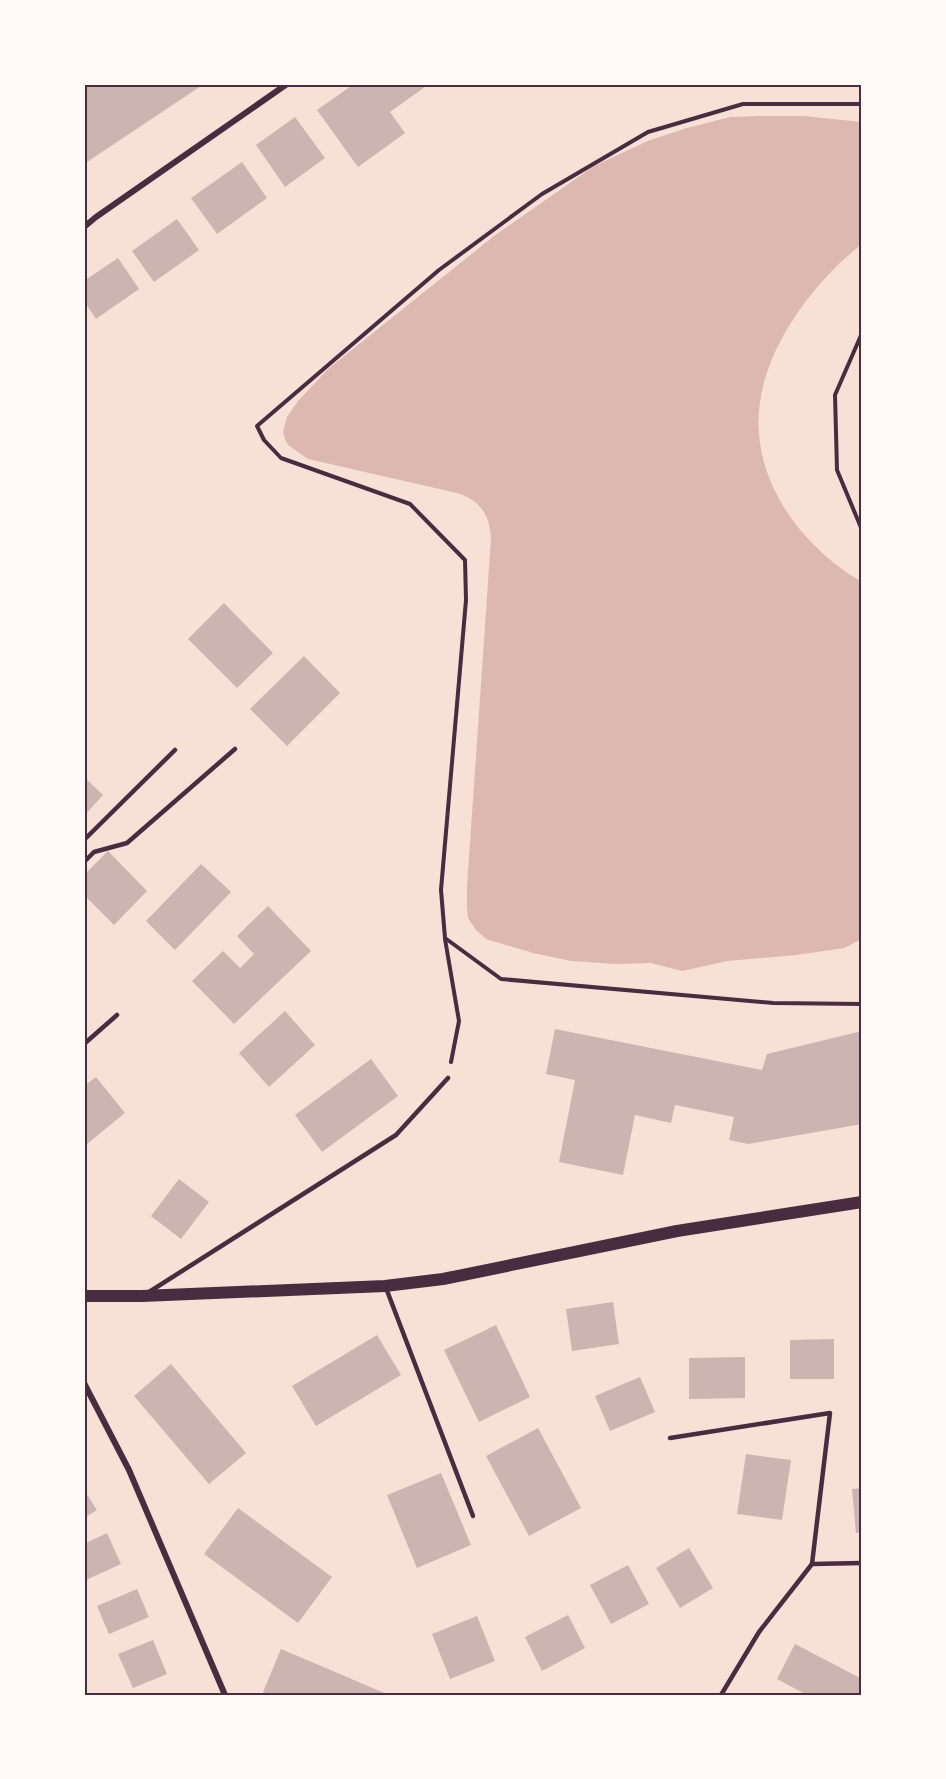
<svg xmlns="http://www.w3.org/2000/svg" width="946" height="1779" viewBox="0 0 946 1779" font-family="Quicksand,sans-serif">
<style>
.water{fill:#dcb8b0}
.building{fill:#ccb4b1}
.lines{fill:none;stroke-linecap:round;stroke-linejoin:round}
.path{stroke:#4a2c40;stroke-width:4}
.service{stroke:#4a2c40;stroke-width:4.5}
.minor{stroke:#4a2c40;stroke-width:6}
.secondary{stroke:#4a2c40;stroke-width:12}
.neatline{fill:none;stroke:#4a2c40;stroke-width:2}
</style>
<rect width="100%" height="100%" fill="#f7e1d7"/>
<!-- water -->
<path class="water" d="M759,116H803L862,122V244C816,280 768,342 760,402C749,477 800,546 862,582V939L844,948L796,955L727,961L682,971L651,963L615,964L571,961L533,953L486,939L476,930L468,918L467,909V886L491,539C490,515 480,500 457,493L308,459L288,445L285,439L283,432L287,417L298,401L328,369L494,236L594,166L650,140L687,128L730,117Z"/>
<!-- building -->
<g class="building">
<path d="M84,84H200L201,86L84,164Z"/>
<path d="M354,84H429L390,112L405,133L358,167L317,110Z"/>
<path d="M295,117L325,158L285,187L256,145Z"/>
<path d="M242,162L267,198L217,234L191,198Z"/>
<path d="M177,219L199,250L154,282L132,251Z"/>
<path d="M118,258L139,289L96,319L84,301V281Z"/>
<path d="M224,603L273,653L237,688L188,639Z"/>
<path d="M304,656L340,693L287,746L250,709Z"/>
<path d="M84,777L103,795L84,816Z"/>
<path d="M108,851L147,891L114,925L84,895V875Z"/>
<path d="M201,864L231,892L175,950L146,921Z"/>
<path d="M268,906L311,951L234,1024L192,981L223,951L240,968L254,954L237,936Z"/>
<path d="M285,1011L315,1045L269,1087L239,1053Z"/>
<path d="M555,1029L762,1070L767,1054L862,1031V1124L748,1144L729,1140L734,1117L675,1105L671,1123L635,1115L623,1175L559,1162L575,1080L546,1074Z"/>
<path d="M371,1059L398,1096L322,1152L295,1115Z"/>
<path d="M96,1077L125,1113L87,1144L84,1139V1086Z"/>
<path d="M179,1179L209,1202L181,1239L151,1216Z"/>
<path d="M613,1302L619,1344L572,1351L566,1309Z"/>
<path d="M496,1325L530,1397L479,1422L444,1350Z"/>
<path d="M377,1335L401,1375L316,1426L292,1386Z"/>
<path d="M834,1339V1379H790V1340Z"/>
<path d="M745,1357V1398L689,1399V1358Z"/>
<path d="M171,1364L246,1453L209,1484L134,1396Z"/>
<path d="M640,1377L655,1412L610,1431L595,1396Z"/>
<path d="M538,1428L581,1508L529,1536L486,1456Z"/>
<path d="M746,1454L791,1460L782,1520L737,1514Z"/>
<path d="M441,1473L471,1545L417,1568L387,1495Z"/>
<path d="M862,1488V1532L856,1533L852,1489Z"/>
<path d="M84,1490L97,1510L84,1518Z"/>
<path d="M238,1508L332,1577L298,1623L204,1554Z"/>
<path d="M107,1533L121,1564L86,1580L84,1576V1544Z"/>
<path d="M689,1548L713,1588L680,1608L656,1568Z"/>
<path d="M628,1565L649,1604L611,1624L590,1585Z"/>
<path d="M137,1589L149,1617L109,1634L97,1606Z"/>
<path d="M568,1615L585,1648L542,1671L525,1637Z"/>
<path d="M477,1616L495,1661L450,1679L432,1634Z"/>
<path d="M153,1640L167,1674L133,1688L118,1654Z"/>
<path d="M795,1644L862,1679V1695H807L777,1679Z"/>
<path d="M281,1649L307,1660L389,1695H269L263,1692Z"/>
</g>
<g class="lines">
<!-- path -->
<g class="path">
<path d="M862,104H743L648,132L542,194L439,270L257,426L264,440L281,458L410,504L465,560L466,600L441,890L445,938L501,979L773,1003L862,1004"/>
<path d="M862,333L835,395L837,470L862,530"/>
<path d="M445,939L459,1021L451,1062"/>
</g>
<!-- service -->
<g class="service">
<path d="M84,840L175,750"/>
<path d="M84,862L94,852L127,843L235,749"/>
<path d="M84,1044L117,1015"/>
<path d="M386,1288L473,1516"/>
<path d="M149,1292L396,1135L448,1078"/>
<path d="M670,1438L830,1413L812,1564"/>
<path d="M721,1695L759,1632L812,1564L862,1563"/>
</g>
<!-- minor -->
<g class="minor">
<path d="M84,227L96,217L287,84"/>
<path d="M84,1383L129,1470L225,1695"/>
</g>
<!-- secondary -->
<path class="secondary" d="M84,1296H142L385,1286L443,1279L677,1231L862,1202"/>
</g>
<!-- border -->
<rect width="946" height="1779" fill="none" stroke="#fffaf5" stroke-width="171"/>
<rect x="86" y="86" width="774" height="1608" class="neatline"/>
</svg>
